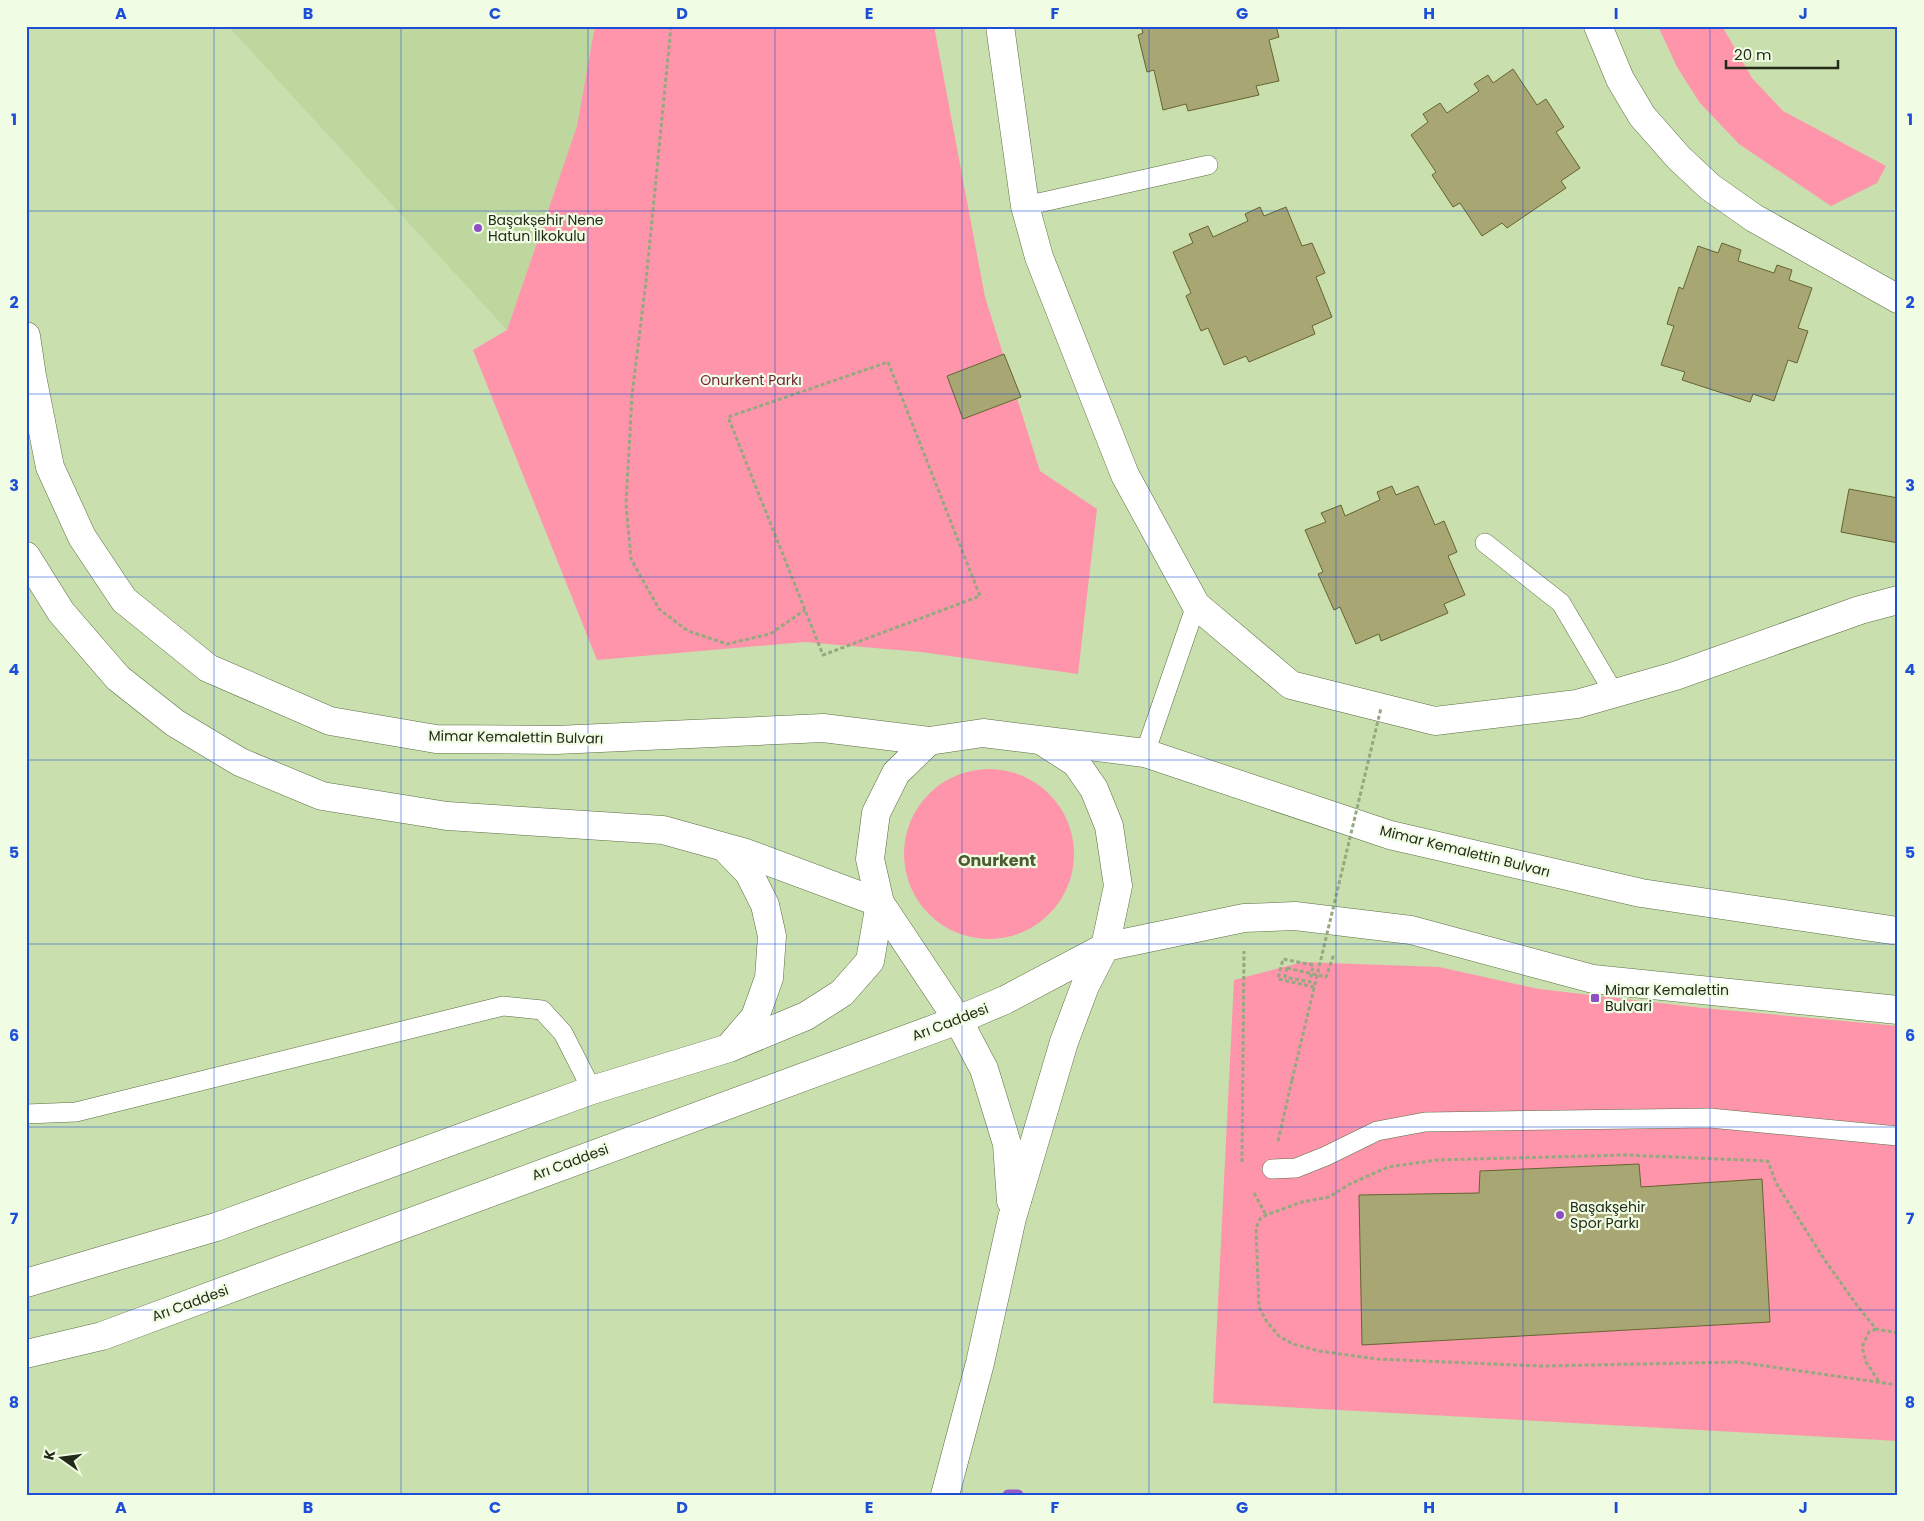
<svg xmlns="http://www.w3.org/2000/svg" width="1924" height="1521" viewBox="0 0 1924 1521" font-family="Poppins,sans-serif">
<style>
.built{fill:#bed79f}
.green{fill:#ff95ab}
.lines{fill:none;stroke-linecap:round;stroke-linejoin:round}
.stream{stroke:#985cca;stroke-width:11}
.building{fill:#a8a773;stroke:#656432}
.service-casing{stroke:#5b6e42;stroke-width:20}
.minor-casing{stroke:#5b6e42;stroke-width:29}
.tertiary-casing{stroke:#5b6e42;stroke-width:29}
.secondary-casing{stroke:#5b6e42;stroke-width:29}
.path{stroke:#96a880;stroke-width:3;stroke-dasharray:4 2.5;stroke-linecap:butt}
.service{stroke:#fff;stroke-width:19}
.minor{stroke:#fff;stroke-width:28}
.tertiary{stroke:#fff;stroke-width:28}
.secondary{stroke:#fff;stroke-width:28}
.path-bridge{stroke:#96a880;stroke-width:3;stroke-dasharray:4 2.5;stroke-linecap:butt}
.grid{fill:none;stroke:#1d4ed8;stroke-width:1;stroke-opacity:0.55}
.poi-dot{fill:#8f4ec3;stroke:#f0fce3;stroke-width:2}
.labels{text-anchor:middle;stroke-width:4.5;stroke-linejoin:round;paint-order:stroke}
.poi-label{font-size:14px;fill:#232b18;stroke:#f0fce3;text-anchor:start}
.park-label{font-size:14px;fill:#731e37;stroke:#f0fce3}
.street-label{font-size:14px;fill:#232b18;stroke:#f0fce3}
.quarter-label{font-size:16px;font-weight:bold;fill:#4a5c30;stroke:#f0fce3}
.neatline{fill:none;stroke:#1d4ed8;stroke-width:2}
.grid-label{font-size:16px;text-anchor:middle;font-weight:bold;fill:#1d4ed8}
</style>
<rect width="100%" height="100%" fill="#c9dfae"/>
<!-- built -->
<path class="built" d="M228,26H595L577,126L507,330Z"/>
<!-- green -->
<g class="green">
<path d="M595,26H934L985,297L1040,471L1097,509L1078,674L921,652L805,642L597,660L473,350L507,330L577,126Z"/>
<path d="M1658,26H1722L1752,78L1783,111L1886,166L1877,183L1831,206L1739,144L1700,103L1677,67Z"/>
<circle cx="989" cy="854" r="85"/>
<path d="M1303,962L1439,967L1539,989L1703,1008L1898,1026V1441L1213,1403L1234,980Z"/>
</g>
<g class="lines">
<!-- stream -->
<path class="stream" d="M1008,1495H1018"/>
</g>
<!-- building -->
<g class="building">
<path d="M1141,26H1276L1279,37L1269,40L1279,81L1256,86L1259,95L1188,111L1186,104L1163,110L1154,70L1147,72L1138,35L1143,33Z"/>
<path d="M1513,69L1537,105L1546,99L1564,127L1556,132L1580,168L1561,181L1566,188L1507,228L1502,223L1482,236L1460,203L1453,207L1432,175L1436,172L1411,135L1428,122L1423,114L1440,103L1447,113L1479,91L1474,84L1488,75L1493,83Z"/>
<path d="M1260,207L1264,216L1286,207L1302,246L1312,243L1325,273L1316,277L1332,317L1312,326L1315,334L1249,362L1246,356L1224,365L1208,328L1201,331L1186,296L1191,293L1173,252L1193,243L1189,234L1208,226L1213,237L1248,221L1245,214Z"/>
<path d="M1722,243L1741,250L1738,261L1774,273L1777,265L1792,270L1789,280L1812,288L1798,328L1808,331L1797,363L1788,360L1774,401L1753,394L1750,402L1682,380L1685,372L1661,365L1674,326L1667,324L1679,287L1683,289L1698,246L1718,253Z"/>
<path d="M1004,354L1021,397L963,419L947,376Z"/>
<path d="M1392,486L1396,495L1418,486L1435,525L1444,521L1457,552L1448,556L1465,595L1444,604L1448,613L1381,641L1379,634L1356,644L1340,607L1334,610L1318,574L1323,572L1305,530L1326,522L1321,513L1341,505L1345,516L1380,500L1377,492Z"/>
<path d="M1849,489L1898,498V543L1841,532Z"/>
<path d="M1639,1164L1641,1187L1762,1179L1770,1322L1362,1345L1359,1195L1479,1193L1480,1171Z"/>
</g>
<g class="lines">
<defs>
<g id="service">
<path d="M1025,206L1208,165"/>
<path d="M1485,543L1561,603L1614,693"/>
<path d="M1145,753L1196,605"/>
<path d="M26,1114L76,1112L503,1006L542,1010L563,1033L592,1090"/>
<path d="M1272,1169L1296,1168L1326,1156L1377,1131L1425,1122L1710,1118L1898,1136"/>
</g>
<g id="minor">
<path d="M1000,26L1025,206L1039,257L1125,475L1196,605L1291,685L1435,721L1577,704L1675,676L1860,610L1898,600"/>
<path d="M1598,26L1620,79L1642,116L1679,158L1710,187L1754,218L1898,299"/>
</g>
<g id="tertiary">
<path d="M958,1020L984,1069L1007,1144L1011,1201"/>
<path d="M945,1495L980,1363L1012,1218L1064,1042L1085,986L1105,947"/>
</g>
<g id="secondary">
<path d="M26,336L32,376L50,467L82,537L124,600L208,668L330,721L436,739L556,740L823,728L929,741"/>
<path d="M26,556L61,612L118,678L175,723L240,762L322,796L447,816L663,830L746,853L880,903"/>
<path d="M1045,743L1076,763L1094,789L1109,826L1118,886L1105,947"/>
<path d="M725,848L749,873L765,905L772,936L769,978L755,1017L731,1045"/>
<path d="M958,1020L880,903L870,859L876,813L896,773L929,741L983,733L1145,753L1390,835L1641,893L1898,931"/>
<path d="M26,1283L216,1227L592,1090L729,1048L806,1016L842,993L870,961L880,903"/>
<path d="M26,1354L102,1336L958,1020L1005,1000L1105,947L1244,918L1295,916L1411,930L1593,979L1898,1010"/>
</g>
</defs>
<!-- service casing -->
<use href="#service" class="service-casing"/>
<!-- minor casing -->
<use href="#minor" class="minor-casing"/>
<!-- tertiary casing -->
<use href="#tertiary" class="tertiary-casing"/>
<!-- secondary casing -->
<use href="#secondary" class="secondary-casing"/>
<!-- path -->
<g class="path">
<path d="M671,26L646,281L632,395L626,504L631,559L659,609L688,631L727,644L770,634L805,610"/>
<path d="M888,362L980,596L823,655L728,417Z"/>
<path d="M1287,968L1326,977L1334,954"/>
<path d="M1278,1141L1292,1080"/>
<path d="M1242,1162L1244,951"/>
<path d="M1254,1193L1266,1215"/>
<path d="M1876,1329L1869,1332L1862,1347L1866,1362L1880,1383"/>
<path d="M1898,1333L1876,1329L1856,1304L1824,1259L1776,1183L1768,1161L1625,1155L1437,1160L1388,1167L1350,1184L1329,1197L1302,1202L1266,1215L1260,1219L1256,1228L1259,1307L1267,1322L1280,1337L1293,1344L1319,1351L1377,1359L1540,1366L1738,1362L1898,1385"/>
</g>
<!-- service -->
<use href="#service" class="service"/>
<!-- minor -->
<use href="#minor" class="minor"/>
<!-- tertiary -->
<use href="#tertiary" class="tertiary"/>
<!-- secondary -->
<use href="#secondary" class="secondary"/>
<!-- path-bridge -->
<g class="path-bridge">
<path d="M1287,968L1285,977L1310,982L1313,965L1283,959L1278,979L1314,987"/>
<path d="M1292,1080L1381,708"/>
</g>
</g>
<!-- grid -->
<path class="grid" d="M214,26V1495M401,26V1495M588,26V1495M775,26V1495M962,26V1495M1149,26V1495M1336,26V1495M1523,26V1495M1710,26V1495M26,211H1898M26,394H1898M26,577H1898M26,760H1898M26,944H1898M26,1127H1898M26,1310H1898"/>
<!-- markers -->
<g class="poi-dot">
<circle cx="478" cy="228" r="5"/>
<rect x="1590" y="993" width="10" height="10" rx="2.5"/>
<circle cx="1560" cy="1215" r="5"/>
</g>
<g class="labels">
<!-- poi labels -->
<g class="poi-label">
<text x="488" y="225">Başakşehir Nene<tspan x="488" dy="16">Hatun İlkokulu</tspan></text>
<text x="1605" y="995">Mimar Kemalettin<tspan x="1605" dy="16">Bulvari</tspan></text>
<text x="1570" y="1212">Başakşehir<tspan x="1570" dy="16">Spor Parkı</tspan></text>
</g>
<!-- park labels -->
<g class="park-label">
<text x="751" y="385">Onurkent Parkı</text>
</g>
<!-- street labels -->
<g class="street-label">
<text transform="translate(516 737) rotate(1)" y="5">Mimar Kemalettin Bulvarı</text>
<text transform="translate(1465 851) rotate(14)" y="5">Mimar Kemalettin Bulvarı</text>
<text transform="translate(950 1022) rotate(-21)" y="5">Arı Caddesi</text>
<text transform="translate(570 1162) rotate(-20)" y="5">Arı Caddesi</text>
<text transform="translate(190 1303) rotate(-20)" y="5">Arı Caddesi</text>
</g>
<!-- quarter labels -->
<g class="quarter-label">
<text x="997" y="866">Onurkent</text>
</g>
</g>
<!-- border -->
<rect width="1924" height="1521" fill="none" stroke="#f0fce3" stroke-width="55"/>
<!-- north arrow -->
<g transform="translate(62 1458) rotate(284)" stroke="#f0fce3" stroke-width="4" paint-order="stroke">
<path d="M0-4L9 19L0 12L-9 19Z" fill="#232b18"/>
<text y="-8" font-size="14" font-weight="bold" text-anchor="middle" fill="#232b18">K</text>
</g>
<!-- scale -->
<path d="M1726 60v8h112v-8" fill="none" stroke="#232b18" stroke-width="2.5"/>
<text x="1734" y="60" font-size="15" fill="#232b18" stroke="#f0fce3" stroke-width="4" paint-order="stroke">20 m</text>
<rect x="28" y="28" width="1868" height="1466" class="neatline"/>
<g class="grid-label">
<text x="121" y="19">A</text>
<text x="308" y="19">B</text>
<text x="495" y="19">C</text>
<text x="682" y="19">D</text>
<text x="869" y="19">E</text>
<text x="1055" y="19">F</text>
<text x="1242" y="19">G</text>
<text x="1429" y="19">H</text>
<text x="1616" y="19">I</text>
<text x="1803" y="19">J</text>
<text x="14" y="125">1</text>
<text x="1910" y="125">1</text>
<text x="14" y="308">2</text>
<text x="1910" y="308">2</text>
<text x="14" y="491">3</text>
<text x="1910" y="491">3</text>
<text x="14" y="675">4</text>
<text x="1910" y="675">4</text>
<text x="14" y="858">5</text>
<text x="1910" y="858">5</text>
<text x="14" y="1041">6</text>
<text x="1910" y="1041">6</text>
<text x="14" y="1224">7</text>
<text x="1910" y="1224">7</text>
<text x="14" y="1408">8</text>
<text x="1910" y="1408">8</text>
<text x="121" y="1513">A</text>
<text x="308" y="1513">B</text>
<text x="495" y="1513">C</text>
<text x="682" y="1513">D</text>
<text x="869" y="1513">E</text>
<text x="1055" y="1513">F</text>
<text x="1242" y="1513">G</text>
<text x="1429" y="1513">H</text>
<text x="1616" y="1513">I</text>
<text x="1803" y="1513">J</text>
</g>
</svg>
